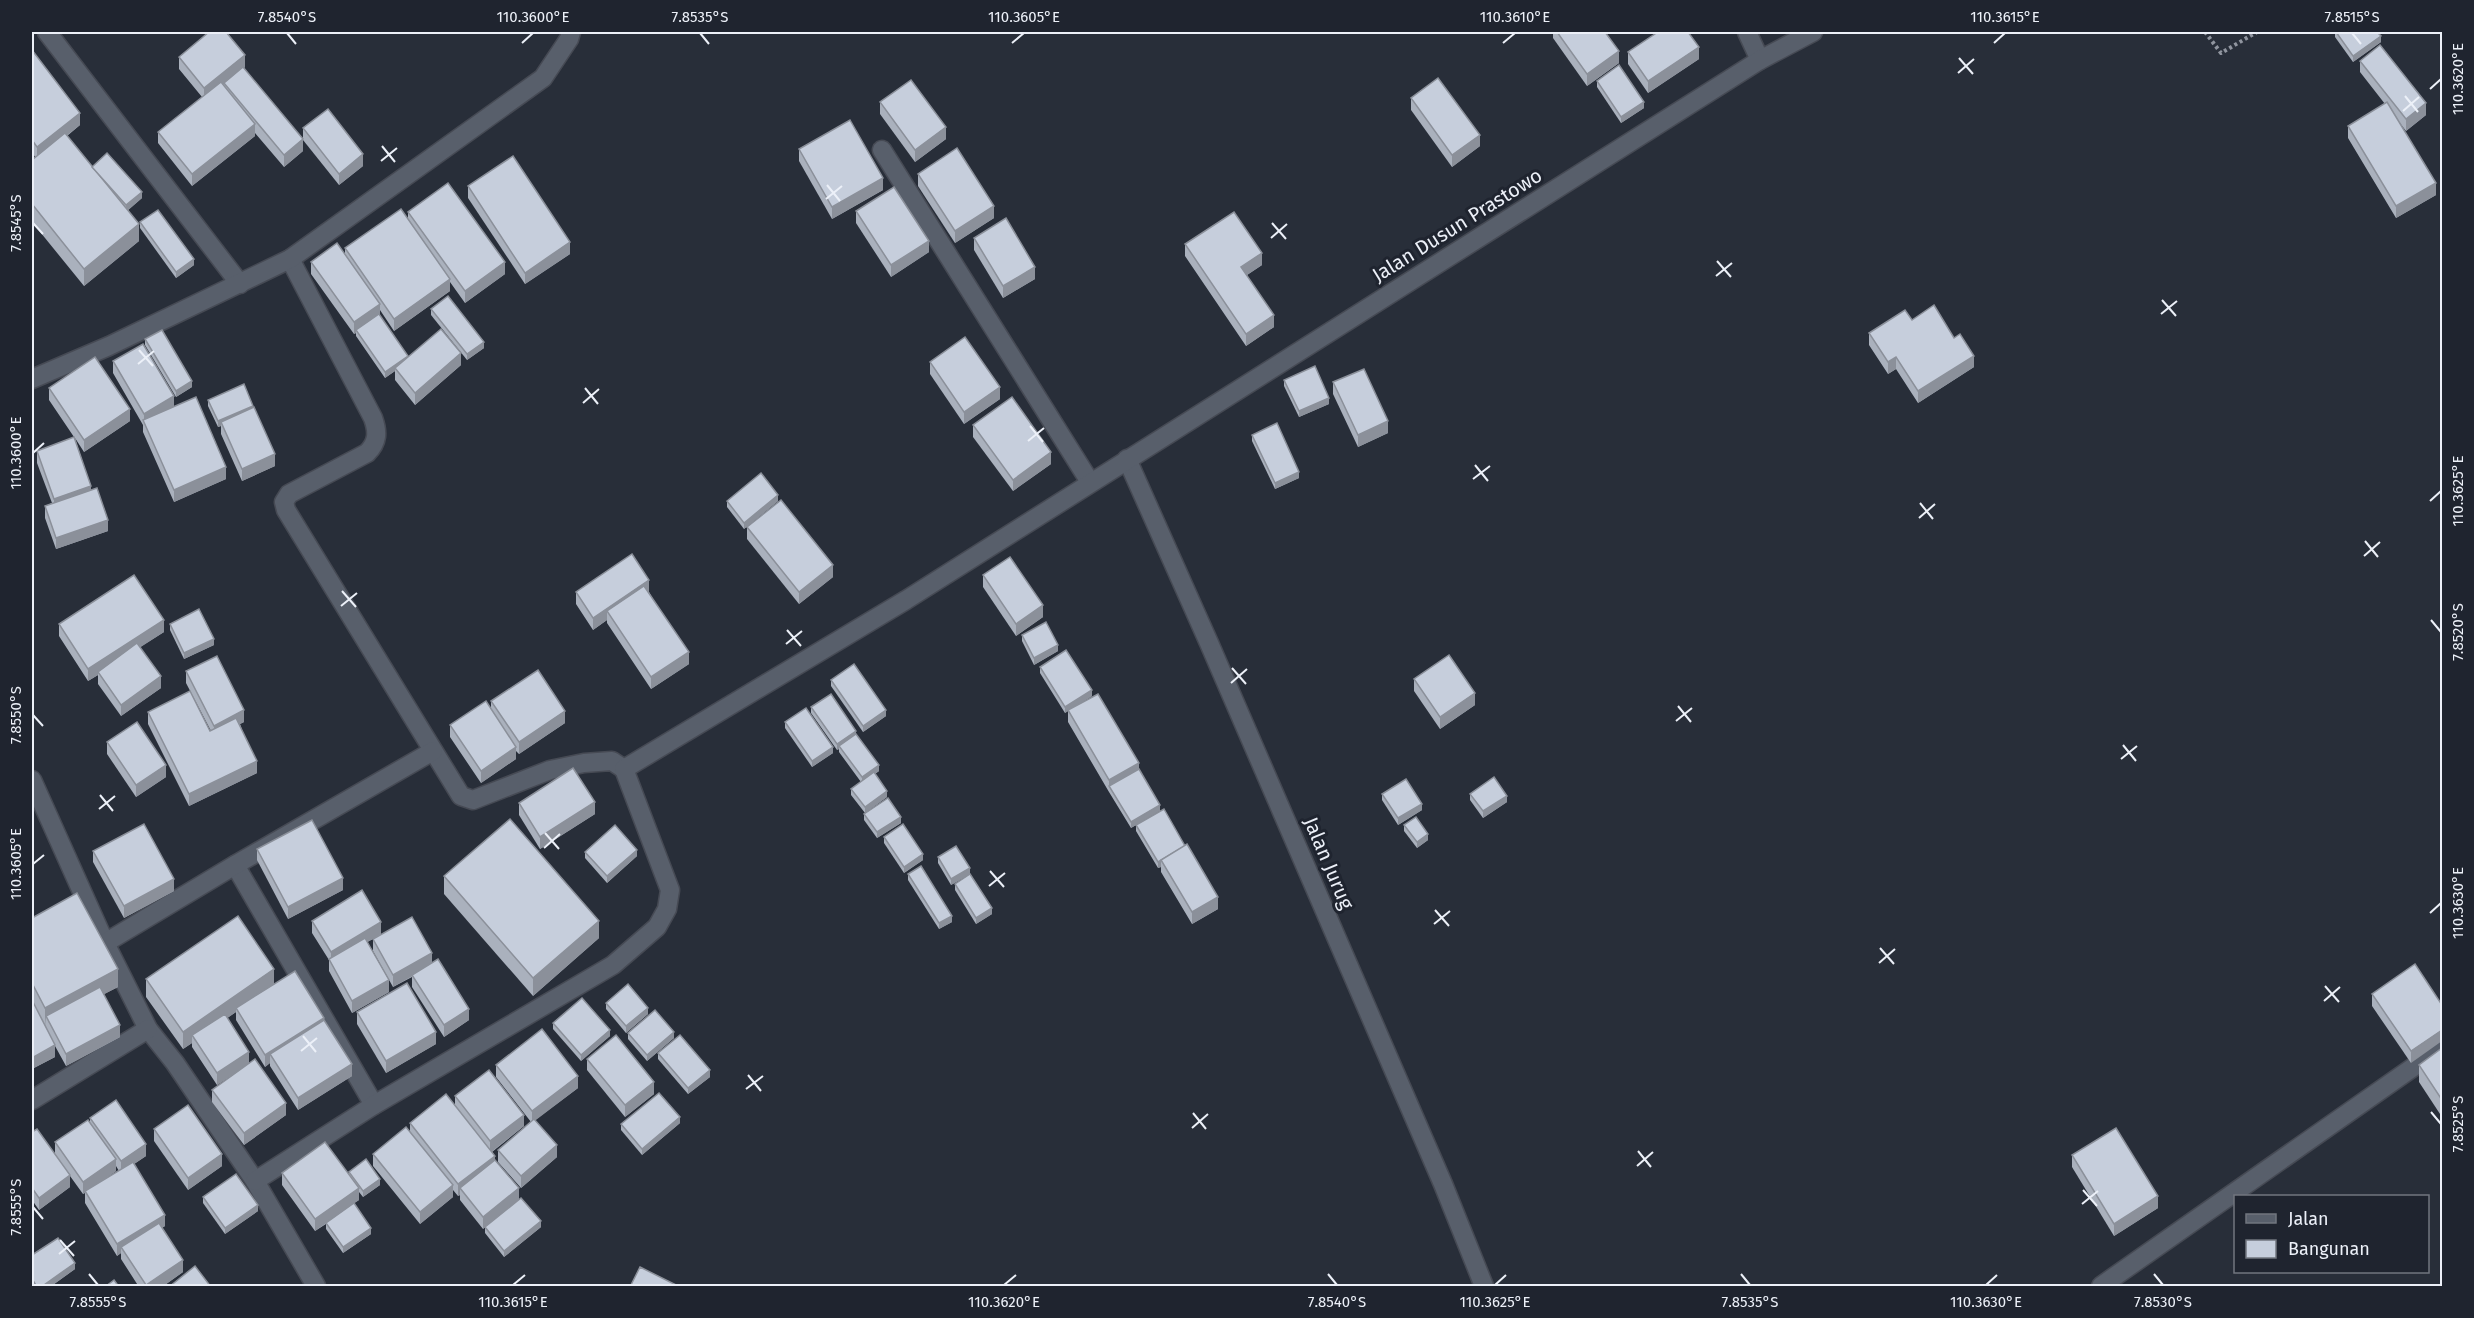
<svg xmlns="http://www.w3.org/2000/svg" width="2474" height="1318" viewBox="0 0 2474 1318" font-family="'Fira Sans',sans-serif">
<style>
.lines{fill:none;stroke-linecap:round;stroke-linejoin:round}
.street-casing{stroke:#464a54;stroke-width:21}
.path{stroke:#90959f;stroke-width:4;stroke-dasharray:3 3;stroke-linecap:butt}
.street{stroke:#585f6b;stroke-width:18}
.wall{fill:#aab1bd;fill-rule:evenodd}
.shaded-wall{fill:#8b909a}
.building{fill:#c6cedc;stroke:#8b909a;stroke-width:1.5}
.ticks{fill:none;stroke:#ecf0f8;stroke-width:2}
.labels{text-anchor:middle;stroke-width:6;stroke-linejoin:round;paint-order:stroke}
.street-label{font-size:20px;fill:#ecf0f8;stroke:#1f242f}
.neatline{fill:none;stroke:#ecf0f8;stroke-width:2}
.ticks-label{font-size:15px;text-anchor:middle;fill:#ecf0f8}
</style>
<rect width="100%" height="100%" fill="#282e39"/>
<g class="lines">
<defs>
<g id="street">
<path d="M47,32L240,284"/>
<path d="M1747,32L1760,60"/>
<path d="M882,150L1090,482"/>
<path d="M290,259L373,418C378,432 378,442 367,453L289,494L284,502L286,510L461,796L473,800L550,770L584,763L612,761L624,769"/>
<path d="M32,379L109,346L290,259L543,78L569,39L571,32"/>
<path d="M1127,459L1209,643L1443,1184L1484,1286"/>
<path d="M32,780L105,943L148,1029L175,1063L255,1181L316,1286"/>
<path d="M235,865L374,1105"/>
<path d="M105,943L235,865L433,751"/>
<path d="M32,1100L148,1029"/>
<path d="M255,1181L374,1105L613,965L657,927L667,909L670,890L624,769L906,600L1760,60L1813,32"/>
<path d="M2101,1286L2442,1047"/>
</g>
</defs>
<!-- street casing -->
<use href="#street" class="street-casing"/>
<!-- path -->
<path class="path" d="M2205,32L2221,53L2257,32"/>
<!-- street -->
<use href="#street" class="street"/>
</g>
<!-- wall -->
<g class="wall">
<path d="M1553,32H1605L1619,63L1587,86L1553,38Z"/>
<path d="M2335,32L2381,42L2353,62L2335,37Z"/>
<path d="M32,50L80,125L67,136L92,167L142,198L128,210L139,241L84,286L32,222V160L35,157L32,152Z"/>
<path d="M1628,52L1699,59L1648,93L1628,64Z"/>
<path d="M179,57L245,67L244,68L303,151L284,167L255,133V136L192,186L158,143V132L202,97L179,69Z"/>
<path d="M2360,61L2426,115L2406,131L2396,118L2436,195L2396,218L2348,138V126L2385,104L2360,72Z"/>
<path d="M1597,81L1644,108L1621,123L1597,87Z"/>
<path d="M1411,98L1480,146L1452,167L1411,110Z"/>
<path d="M880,102L946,139L915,162L880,114Z"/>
<path d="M303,128L363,166L339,185L303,140Z"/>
<path d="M799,149L883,190L832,219L799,161Z"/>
<path d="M918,174L994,218L955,243L918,186Z"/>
<path d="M468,186L570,254L525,284L468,198Z"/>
<path d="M856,211L929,252L891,277L856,223Z"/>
<path d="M408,212L505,274L465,303L450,282V291L394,331L380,310V316L408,356L461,365L415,405L395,380V371L385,378L356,336V333L354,334L311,274V262L345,255V248L408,219Z"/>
<path d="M140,222L194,265L176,278L140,228Z"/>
<path d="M974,238L1035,279L1003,298L974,250Z"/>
<path d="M1185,244L1262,265L1247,275L1274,327L1246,346L1185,256Z"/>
<path d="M431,309L484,348L467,360L431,315Z"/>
<path d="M1912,320L1974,367L1918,403L1896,369L1888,374L1869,345V333Z"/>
<path d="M145,339L192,387L176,397L145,345Z"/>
<path d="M113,361L226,479L174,502L143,432V425L113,373Z"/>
<path d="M930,362L1000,399L964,424L930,374Z"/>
<path d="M1284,380L1329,404L1299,417L1284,386Z"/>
<path d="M1333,382L1388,433L1358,447L1333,394Z"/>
<path d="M49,388L130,421L84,452L75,438L91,490L108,531L56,549L45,518V506L52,503L37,463V451L74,437L49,400Z"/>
<path d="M208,400L253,407L275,466L242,481L221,434V426L218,427L208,406Z"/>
<path d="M973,425L1051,464L1013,491L973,437Z"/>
<path d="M1252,435L1299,478L1275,489L1252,441Z"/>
<path d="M727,501H778L744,529L727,507Z"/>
<path d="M747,527L833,577L799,604L747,539Z"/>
<path d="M983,575L1043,617L1016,636L983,587Z"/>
<path d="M576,592H649L689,664L651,689L607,623V620L593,630L576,604Z"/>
<path d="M59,624L164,632L140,647L161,688L121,716L98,684V675L88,681L59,636Z"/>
<path d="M170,624L214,645L184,659L170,630Z"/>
<path d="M1022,635L1058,651L1034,665L1022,641Z"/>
<path d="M1040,667L1092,696L1079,704L1139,769L1143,821L1218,909L1192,924L1161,872V867L1158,868L1136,831V825L1131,828L1109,792L1068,722V711L1065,713L1040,673Z"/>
<path d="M186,671L244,722L240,724L257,773L189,806L148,724V712L211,731L186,683Z"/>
<path d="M1414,679L1475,705L1440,729L1414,691Z"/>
<path d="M831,680L886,716L863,732L831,686Z"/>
<path d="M491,701L565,723L519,754L516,751V759L481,783L450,737V725L491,709Z"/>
<path d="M811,707L856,734L879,771L875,774L887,797L865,813L851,795V789L861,782L839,752V749L837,750L811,713Z"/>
<path d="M785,722L833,753L812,767L785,728Z"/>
<path d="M107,742L166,777L136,797L107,754Z"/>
<path d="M1382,794L1422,810L1398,825L1382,800Z"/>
<path d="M1470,794L1507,802L1483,818L1470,800Z"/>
<path d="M519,803L595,814L540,849L519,815Z"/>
<path d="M864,814L901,823L877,838L864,820Z"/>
<path d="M1404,825L1428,840L1417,848L1404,831Z"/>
<path d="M884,837L923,860L904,873L884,843Z"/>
<path d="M257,849L343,890L288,919L257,860Z"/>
<path d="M93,851L174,891L124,918L93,862Z"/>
<path d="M585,852L637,856L607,883L585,858Z"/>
<path d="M938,857L970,874L951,885L938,863Z"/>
<path d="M908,874L952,922L939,929L908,880Z"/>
<path d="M444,876L599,938L533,996L444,894Z"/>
<path d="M955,884L992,914L976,924L955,890Z"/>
<path d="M32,918L118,987L104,994L120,1037L66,1066L55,1046V1057L32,1069Z"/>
<path d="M312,921L381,934L432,962L469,1020L444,1037L412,987V977L393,987L373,951V939L367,942L389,992L352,1013L329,971V960L312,933Z"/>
<path d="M2415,964L2411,1063L2372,1006V994Z"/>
<path d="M146,979L274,984L324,1021L352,1076L298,1110L270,1066V1063L265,1067L236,1020V1012L227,1018L249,1064L286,1115L244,1145L212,1102V1090L245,1067L217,1085L192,1047V1043L183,1049L146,997Z"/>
<path d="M606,1003L648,1014L626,1033L606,1009Z"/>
<path d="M357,1012L436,1044L386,1073L357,1024Z"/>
<path d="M553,1023L610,1036L581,1061L553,1029Z"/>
<path d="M628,1033L674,1038L647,1061L628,1039Z"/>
<path d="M2442,1048V1117L2419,1082V1065Z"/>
<path d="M658,1053L710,1077L688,1094L658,1059Z"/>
<path d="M587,1059L654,1094L625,1117L587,1070Z"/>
<path d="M496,1065L578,1088L535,1120L557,1157L521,1188L498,1162V1150L531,1122L496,1077Z"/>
<path d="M455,1096L524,1126L492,1152L495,1160L519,1200L541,1227L504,1257L485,1233V1227L483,1229L460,1200V1195L458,1196L453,1190V1197L420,1224L373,1166V1154L410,1132V1123L455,1106Z"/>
<path d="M90,1118L146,1156L134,1164L165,1226L162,1228L183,1272L162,1287H139L121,1259V1253L117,1256L85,1203V1193L83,1194L70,1176V1187L39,1210L32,1200V1132L55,1154V1142L90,1123ZM116,1166L119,1171L102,1181L116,1171Z"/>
<path d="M680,1123L642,1155L621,1130V1124Z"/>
<path d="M154,1129L222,1166L188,1190L154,1141Z"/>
<path d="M2072,1155L2158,1208L2114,1236L2072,1167Z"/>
<path d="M349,1172L380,1185L363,1197L359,1192V1200L354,1203L371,1234L343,1253L326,1229V1224L315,1231L282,1185V1173L349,1174Z"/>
<path d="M203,1197L258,1211L225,1234L203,1203Z"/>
<path d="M32,1255L75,1269L50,1287H33L32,1285Z"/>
</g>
<!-- shaded-wall -->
<g class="shaded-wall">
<path d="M2381,36V42L2353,62V56Z"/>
<path d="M1699,47V59L1648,93V81Z"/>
<path d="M1619,51V63L1587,86V74Z"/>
<path d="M245,55V67L204,100V88Z"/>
<path d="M1644,102V108L1621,123V117Z"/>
<path d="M2426,103V115L2406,131V119Z"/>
<path d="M80,113V125L37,159V147Z"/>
<path d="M255,124V136L192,186V174Z"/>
<path d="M946,127V139L915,162V150Z"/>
<path d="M1480,135V146L1452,167V155Z"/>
<path d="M303,139V151L284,167V155Z"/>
<path d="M363,154V166L339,185V174Z"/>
<path d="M883,178V190L832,219V207Z"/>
<path d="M2436,183V195L2396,218V206Z"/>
<path d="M142,192V198L126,212V205Z"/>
<path d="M994,206V218L955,243V231Z"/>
<path d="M139,224V241L84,286V269Z"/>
<path d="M929,241V252L891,277V265Z"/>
<path d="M570,242V254L525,284V273Z"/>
<path d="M1262,253V265L1241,279V267Z"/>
<path d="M194,259V265L176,278V272Z"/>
<path d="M505,262V274L465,303V291Z"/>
<path d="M1035,267V279L1003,298V286Z"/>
<path d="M450,279V291L394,331V319Z"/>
<path d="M380,304V316L356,330V333L354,334V322Z"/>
<path d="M1274,315V327L1246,346V334Z"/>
<path d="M484,342V348L467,360V354Z"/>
<path d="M461,353V365L415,405V393Z"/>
<path d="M408,356L395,368V371L385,378V372Z"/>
<path d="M1974,356V367L1918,403V391Z"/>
<path d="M1896,357V369L1888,374V362Z"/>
<path d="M192,381V387L176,397V391Z"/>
<path d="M1000,387V399L964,424V412Z"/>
<path d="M174,396V408L144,421V414Z"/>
<path d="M1329,398V404L1299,417V411Z"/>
<path d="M253,406V412L221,422V426L218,427V421Z"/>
<path d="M130,409V421L84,452V440Z"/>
<path d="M1388,421V433L1358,447V435Z"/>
<path d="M1051,452V464L1013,491V480Z"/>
<path d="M275,454V466L242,481V469Z"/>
<path d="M226,467V479L174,502V490Z"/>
<path d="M1299,472V478L1275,489V483Z"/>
<path d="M91,486V498L54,511V499Z"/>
<path d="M778,495V501L744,529V523Z"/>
<path d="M108,520V531L56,549V538Z"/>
<path d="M833,565V577L799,604V592Z"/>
<path d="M649,580V592L607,611V620L593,630V618Z"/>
<path d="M1043,605V617L1016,636V624Z"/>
<path d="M164,620V632L99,674L98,672V675L88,681V669Z"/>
<path d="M214,639V645L184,659V653Z"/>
<path d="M1058,645V651L1034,665V658Z"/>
<path d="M689,652V664L651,689V677Z"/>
<path d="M161,676V688L121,716V705Z"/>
<path d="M1092,690V696L1065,713V707Z"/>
<path d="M1475,693V705L1440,729V717Z"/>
<path d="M244,710V722L214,737V726Z"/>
<path d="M886,710V716L863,732V726Z"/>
<path d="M565,711V723L519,754V742Z"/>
<path d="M856,731V737L839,746V749L837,750V744Z"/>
<path d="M516,747V759L481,783V771Z"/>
<path d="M833,747V753L812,767V761Z"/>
<path d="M257,761V773L189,806V794Z"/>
<path d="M1139,763V775L1109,786V780Z"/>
<path d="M166,765V777L136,797V785Z"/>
<path d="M879,765V771L862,783V777Z"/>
<path d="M887,791V797L865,813V807Z"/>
<path d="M1507,796V802L1483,818V811Z"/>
<path d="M595,802V814L540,849V837Z"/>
<path d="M1422,804V810L1398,825V818Z"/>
<path d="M1160,805V811L1131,828V822Z"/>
<path d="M901,817V823L877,838V832Z"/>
<path d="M1428,834V840L1417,848V842Z"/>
<path d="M637,850V856L607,883V876Z"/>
<path d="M923,854V860L904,873V867Z"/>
<path d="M1161,861V867L1158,868V862Z"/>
<path d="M970,868V874L951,885V879Z"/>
<path d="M343,878V890L288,919V907Z"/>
<path d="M174,879V891L124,918V906Z"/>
<path d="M1218,897V909L1192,924V912Z"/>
<path d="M992,908V914L976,924V918Z"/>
<path d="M952,916V922L939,929V923Z"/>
<path d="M599,921V938L533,996V978Z"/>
<path d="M381,922V934L331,964V952Z"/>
<path d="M432,953V965L393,987V975Z"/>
<path d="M118,969V987L49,1023L46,1016L45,1026V1008Z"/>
<path d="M274,969V986L236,1008V1012L195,1041L192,1035V1043L183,1049V1032Z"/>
<path d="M389,980V992L352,1013V1001Z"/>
<path d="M648,1008V1014L626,1033V1026Z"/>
<path d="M469,1009V1020L444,1037V1025Z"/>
<path d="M324,1018V1029L270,1054V1063L265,1067V1055Z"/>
<path d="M120,1025V1037L66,1066V1054Z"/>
<path d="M610,1030V1036L581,1061V1055Z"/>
<path d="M2442,1030V1041L2411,1063V1051Z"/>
<path d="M436,1032V1044L386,1073V1061Z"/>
<path d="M674,1032V1038L647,1061V1055Z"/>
<path d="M55,1045V1057L32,1069V1058Z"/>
<path d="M249,1052V1064L217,1085V1073Z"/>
<path d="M352,1064V1076L298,1110V1098Z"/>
<path d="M710,1070V1077L688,1094V1088Z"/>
<path d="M578,1076V1088L532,1123V1111Z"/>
<path d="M654,1082V1094L625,1117V1105Z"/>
<path d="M286,1103V1115L244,1145V1133Z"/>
<path d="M524,1115V1126L490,1153V1141Z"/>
<path d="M680,1117V1123L642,1155V1149Z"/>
<path d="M146,1144V1156L121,1173V1161Z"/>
<path d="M557,1145V1157L521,1188V1176Z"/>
<path d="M222,1154V1166L188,1190V1178Z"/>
<path d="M495,1156V1168L460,1188V1195L458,1196V1184Z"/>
<path d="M116,1159V1171L83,1194V1182Z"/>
<path d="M70,1175V1187L39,1210V1198Z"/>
<path d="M380,1179V1185L363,1197V1191Z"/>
<path d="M453,1185V1197L420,1224V1212Z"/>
<path d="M359,1188V1200L315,1231V1219Z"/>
<path d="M519,1188V1200L483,1229V1217Z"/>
<path d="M2158,1196V1208L2114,1236V1224Z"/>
<path d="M258,1205V1211L225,1234V1228Z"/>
<path d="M165,1215V1226L124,1251L121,1247V1253L117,1256V1244Z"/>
<path d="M541,1221V1227L504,1257V1251Z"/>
<path d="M371,1228V1234L343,1253V1247Z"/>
<path d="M183,1260V1272L162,1287H146V1285Z"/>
<path d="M75,1263V1269L50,1287H41Z"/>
</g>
<!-- building -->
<g class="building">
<path d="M209,32H226L245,55L204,88L179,57Z"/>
<path d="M1557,32H1605L1619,51L1587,74Z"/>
<path d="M1658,32H1688L1699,47L1648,81L1628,52Z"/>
<path d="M2336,32H2377L2381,36L2353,56Z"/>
<path d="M2380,45L2426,103L2406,119L2360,61Z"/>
<path d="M32,50L80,113L37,147L32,140Z"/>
<path d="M1619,65L1644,102L1621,117L1597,81Z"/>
<path d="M243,67L303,139L284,155L224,83Z"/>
<path d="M1438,78L1480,135L1452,155L1411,98Z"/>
<path d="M911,80L946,127L915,150L880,102Z"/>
<path d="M221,82L255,124L192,174L158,132Z"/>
<path d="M2387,102L2436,183L2396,206L2348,126Z"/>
<path d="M328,109L363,154L339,174L303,128Z"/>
<path d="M850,120L883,178L832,207L799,149Z"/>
<path d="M65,133L139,224L84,269L32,204V160Z"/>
<path d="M957,148L994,206L955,231L918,174Z"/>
<path d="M107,153L142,192L126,205L92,167Z"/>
<path d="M513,156L570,242L525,273L468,186Z"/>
<path d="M448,183L505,262L465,291L408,212Z"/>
<path d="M894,187L929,241L891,265L856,211Z"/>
<path d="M401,209L450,279L394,319L345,248Z"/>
<path d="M158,210L194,259L176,272L140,222Z"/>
<path d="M1234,212L1262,253L1241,267L1274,315L1246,334L1185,244Z"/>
<path d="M1006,218L1035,267L1003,286L974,238Z"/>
<path d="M337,243L380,304L354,322L311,262Z"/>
<path d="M448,296L484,342L467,354L431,309Z"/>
<path d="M1934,305L1954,338L1960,334L1974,356L1918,391L1896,357L1888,362L1869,333L1905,310L1912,320Z"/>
<path d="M379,314L408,356L385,372L356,330Z"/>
<path d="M441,329L461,353L415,393L395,368Z"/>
<path d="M162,330L192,381L176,391L145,339Z"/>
<path d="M965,337L1000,387L964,412L930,362Z"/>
<path d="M143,344L174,396L144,414L113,361Z"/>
<path d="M95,357L130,409L84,440L49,388Z"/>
<path d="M1315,366L1329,398L1299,411L1284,380Z"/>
<path d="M1364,369L1388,421L1358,435L1333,382Z"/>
<path d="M244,384L253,406L218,421L208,400Z"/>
<path d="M196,397L226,467L174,490L143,420Z"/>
<path d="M1012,397L1051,452L1013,480L973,425Z"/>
<path d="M254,407L275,454L242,469L221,422Z"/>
<path d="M1277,423L1299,472L1275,483L1252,435Z"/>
<path d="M74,437L91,486L54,499L37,451Z"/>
<path d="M761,473L778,495L744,523L727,501Z"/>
<path d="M97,488L108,520L56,538L45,506Z"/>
<path d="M781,500L833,565L799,592L747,527Z"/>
<path d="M632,554L649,580L593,618L576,592Z"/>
<path d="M1010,557L1043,605L1016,624L983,575Z"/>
<path d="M134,575L164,620L88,669L59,624Z"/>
<path d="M644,586L689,652L651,677L607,611Z"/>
<path d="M199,609L214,639L184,653L170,624Z"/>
<path d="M1046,622L1058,645L1034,658L1022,635Z"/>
<path d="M137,643L161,676L121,705L98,672Z"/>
<path d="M1066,650L1092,690L1065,707L1040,667Z"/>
<path d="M1449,655L1475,693L1440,717L1414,679Z"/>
<path d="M217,656L244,710L214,726L186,671Z"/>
<path d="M854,664L886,710L863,726L831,680Z"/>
<path d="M538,670L565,711L519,742L491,701Z"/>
<path d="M190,691L210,731L236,718L257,761L189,794L148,712Z"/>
<path d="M831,694L856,731L837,744L811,707Z"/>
<path d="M1098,694L1139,763L1109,780L1068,710Z"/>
<path d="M486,701L516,747L481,771L450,725Z"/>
<path d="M806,708L833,747L812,761L785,722Z"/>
<path d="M137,722L166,765L136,785L107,742Z"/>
<path d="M856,734L879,765L862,777L839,746Z"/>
<path d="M573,768L595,802L540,837L519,803Z"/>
<path d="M1139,769L1160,805L1131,822L1109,786Z"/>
<path d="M874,772L887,791L865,807L851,789Z"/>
<path d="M1494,777L1507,796L1483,811L1470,794Z"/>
<path d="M1406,779L1422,804L1398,818L1382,794Z"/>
<path d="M888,798L901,817L877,832L864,814Z"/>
<path d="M1164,809L1185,846L1158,862L1136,825Z"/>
<path d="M1416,817L1428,834L1417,842L1404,825Z"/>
<path d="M510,819L599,921L533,978L444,876Z"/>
<path d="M312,820L343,878L288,907L257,849Z"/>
<path d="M144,824L174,879L124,906L93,851Z"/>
<path d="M903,824L923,854L904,867L884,837Z"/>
<path d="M615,825L637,850L607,876L585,852Z"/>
<path d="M1187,844L1218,897L1192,912L1161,860Z"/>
<path d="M956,846L970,868L951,879L938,857Z"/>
<path d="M921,866L952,916L939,923L908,874Z"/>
<path d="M970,874L992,908L976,918L955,884Z"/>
<path d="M362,890L381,922L331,952L312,921Z"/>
<path d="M77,893L118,969L45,1008L32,983V918Z"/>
<path d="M238,916L274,969L183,1032L146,979Z"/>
<path d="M412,917L432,953L393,975L373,939Z"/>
<path d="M365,938L389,980L352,1001L329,959Z"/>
<path d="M438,959L469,1009L444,1025L412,975Z"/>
<path d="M2415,964L2442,1005V1030L2411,1051L2372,994Z"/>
<path d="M295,971L324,1018L265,1055L236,1008Z"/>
<path d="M407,983L436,1032L386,1061L357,1012Z"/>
<path d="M628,984L648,1008L626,1026L606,1003Z"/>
<path d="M100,987L120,1025L66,1054L46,1016Z"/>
<path d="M582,998L610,1030L581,1055L553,1023Z"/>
<path d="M32,1000L55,1045L32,1058Z"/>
<path d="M655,1010L674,1032L647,1055L628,1033Z"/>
<path d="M225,1014L249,1052L217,1073L192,1035Z"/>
<path d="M324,1020L352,1064L298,1098L270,1054Z"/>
<path d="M542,1029L578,1076L532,1111L496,1065Z"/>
<path d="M616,1035L654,1082L625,1105L587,1059Z"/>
<path d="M680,1035L710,1070L688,1088L658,1053Z"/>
<path d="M2442,1048V1100L2419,1065Z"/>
<path d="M255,1059L286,1103L244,1133L212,1090Z"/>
<path d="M489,1070L524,1115L490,1141L455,1096Z"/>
<path d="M659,1093L680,1117L642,1149L621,1124Z"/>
<path d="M446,1094L495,1156L458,1184L410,1123Z"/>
<path d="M116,1100L146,1144L121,1161L90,1118Z"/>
<path d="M188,1105L222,1154L188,1178L154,1129Z"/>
<path d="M534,1119L557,1145L521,1176L498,1150Z"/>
<path d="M88,1120L116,1159L83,1182L55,1142Z"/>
<path d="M406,1127L453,1185L420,1212L373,1154Z"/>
<path d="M2116,1128L2158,1196L2114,1224L2072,1155Z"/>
<path d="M37,1129L70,1175L39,1198L32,1188V1132Z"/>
<path d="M325,1142L359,1188L315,1219L282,1173Z"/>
<path d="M366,1159L380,1179L363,1191L349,1172Z"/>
<path d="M495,1160L519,1188L483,1217L460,1188Z"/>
<path d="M133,1162L165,1215L117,1244L85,1191Z"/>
<path d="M236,1174L258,1205L225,1228L203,1197Z"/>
<path d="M521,1198L541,1221L504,1251L485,1227Z"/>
<path d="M354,1203L371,1228L343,1247L326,1223Z"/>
<path d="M159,1223L183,1260L146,1285L121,1247Z"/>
<path d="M58,1238L75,1263L41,1287H37L32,1279V1255Z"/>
<path d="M195,1266L211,1287H169Z"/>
<path d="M640,1267L680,1287H630Z"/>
<path d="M114,1280L119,1287H105Z"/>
</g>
<!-- ticks -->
<path class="ticks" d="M287,33L296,44M700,33L709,44M2352,33L2361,44M522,43L533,33M1012,43L1024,33M1503,43L1515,33M1994,43L2005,33M1959,58L1973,74M1958,73L1974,59M2430,89L2441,79M2405,96L2418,112M2403,111L2419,97M382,146L395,162M381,161L397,148M827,185L840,201M826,199L842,186M33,223L43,234M1272,223L1286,239M1271,238L1287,224M1717,261L1731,277M1716,276L1732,263M2162,300L2176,316M2161,314L2177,301M139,350L153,366M138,364L154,351M585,388L598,404M583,403L599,389M1030,426L1043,442M1028,441L1044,428M33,453L44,443M1475,465L1488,481M1473,479L1490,466M2430,501L2441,491M1920,503L1933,519M1919,518L1935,504M2365,541L2378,557M2364,556L2380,542M342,591L356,607M341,606L357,593M2431,620L2441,632M787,630L801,646M786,644L802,631M1232,668L1246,684M1231,683L1247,669M1678,706L1691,722M33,715L43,726M1676,721L1692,708M2123,745L2136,761M2121,759L2137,746M100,795L113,811M99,809L115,796M545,833L559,849M544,848L560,834M33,864L44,855M990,871L1004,887M989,886L1005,873M1435,910L1449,926M2430,913L2441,903M1434,924L1450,911M1880,948L1894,964M1879,963L1895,949M2325,986L2339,1002M2324,1001L2340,987M303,1036L316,1052M301,1051L317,1038M748,1075L761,1091M746,1089L763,1076M2431,1112L2441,1124M1193,1113L1206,1129M1192,1128L1208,1114M1638,1151L1651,1167M1637,1166L1653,1152M2083,1190L2097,1206M2082,1204L2098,1191M33,1207L43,1219M60,1240L74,1256M59,1254L75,1241M89,1274L98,1285M1328,1274L1337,1285M1741,1274L1750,1285M2154,1274L2163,1285M513,1285L525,1275M1004,1285L1016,1275M1495,1285L1506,1275M1986,1285L1997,1275"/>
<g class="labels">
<!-- street labels -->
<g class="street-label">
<text transform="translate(1457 225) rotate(-32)" y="7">Jalan Dusun Prastowo</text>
<text transform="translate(1329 863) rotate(67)" y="7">Jalan Jurug</text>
</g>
</g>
<!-- border -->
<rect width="2474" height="1318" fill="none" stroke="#1f242f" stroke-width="66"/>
<!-- legend -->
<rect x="2234" y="1195" width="195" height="78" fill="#1f242f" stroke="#71767f" stroke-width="1.5"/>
<rect x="2246" y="1214" width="30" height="9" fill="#585f6b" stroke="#71767f" stroke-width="1.5"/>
<text x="2288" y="1225" font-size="18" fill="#ecf0f8">Jalan</text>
<rect x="2246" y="1240" width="30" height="18" fill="#c6cedc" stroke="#71767f" stroke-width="1.5"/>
<text x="2288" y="1255" font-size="18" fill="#ecf0f8">Bangunan</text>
<rect x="33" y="33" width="2408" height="1252" class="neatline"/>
<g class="ticks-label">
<text x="287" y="22">7.8540°S</text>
<text x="533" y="22">110.3600°E</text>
<text x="700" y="22">7.8535°S</text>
<text x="1024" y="22">110.3605°E</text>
<text x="1515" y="22">110.3610°E</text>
<text x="2005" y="22">110.3615°E</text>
<text x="2352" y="22">7.8515°S</text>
<text transform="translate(2458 79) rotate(-90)" y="5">110.3620°E</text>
<text transform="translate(16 223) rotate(-90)" y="5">7.8545°S</text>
<text transform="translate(16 453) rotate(-90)" y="5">110.3600°E</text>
<text transform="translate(2458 491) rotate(-90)" y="5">110.3625°E</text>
<text transform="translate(2458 632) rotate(-90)" y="5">7.8520°S</text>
<text transform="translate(16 715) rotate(-90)" y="5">7.8550°S</text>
<text transform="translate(16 864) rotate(-90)" y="5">110.3605°E</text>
<text transform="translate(2458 903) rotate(-90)" y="5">110.3630°E</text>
<text transform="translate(2458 1124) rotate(-90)" y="5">7.8525°S</text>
<text transform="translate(16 1207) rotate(-90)" y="5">7.8555°S</text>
<text x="98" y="1307">7.8555°S</text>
<text x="513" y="1307">110.3615°E</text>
<text x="1004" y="1307">110.3620°E</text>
<text x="1337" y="1307">7.8540°S</text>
<text x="1495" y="1307">110.3625°E</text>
<text x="1750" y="1307">7.8535°S</text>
<text x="1986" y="1307">110.3630°E</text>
<text x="2163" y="1307">7.8530°S</text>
</g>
</svg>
